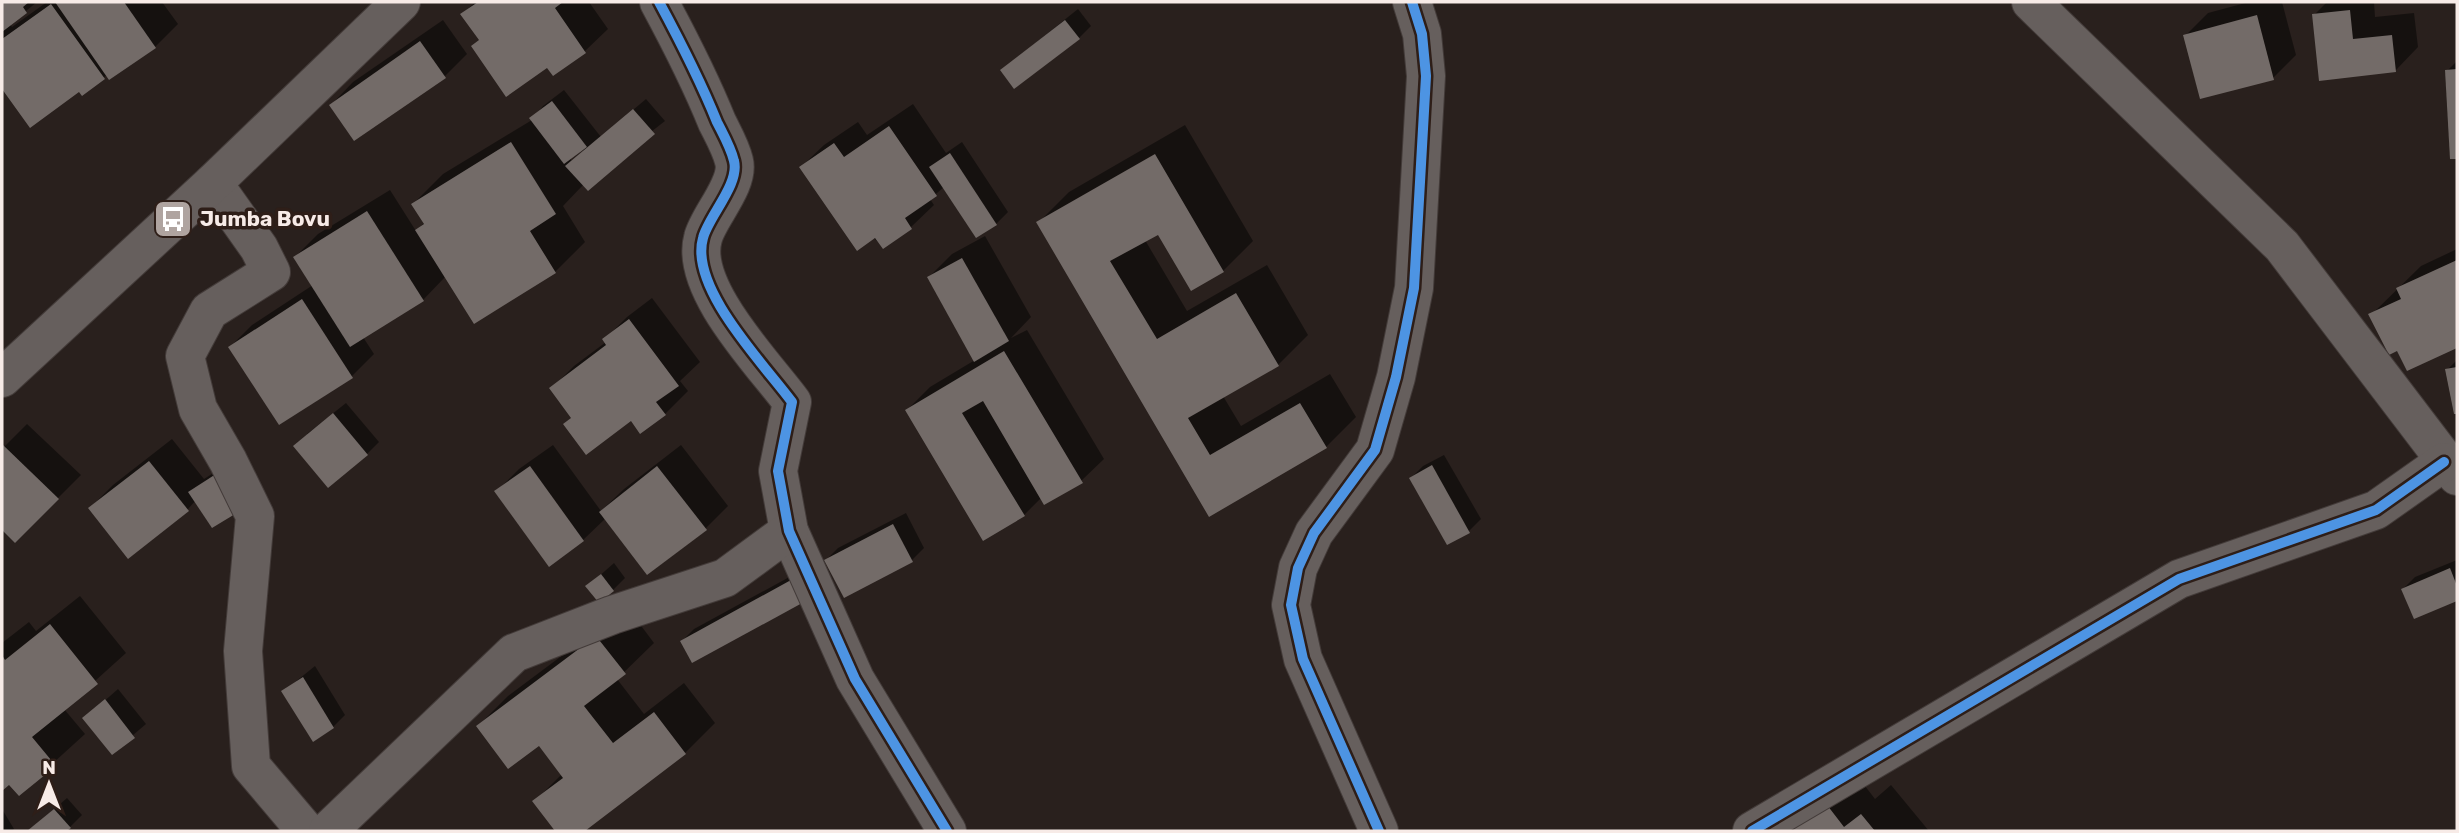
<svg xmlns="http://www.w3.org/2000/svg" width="2459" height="833" viewBox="0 0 2459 833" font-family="Rubik,sans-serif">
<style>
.shadow{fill:#0007;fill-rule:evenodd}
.building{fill:#736b68}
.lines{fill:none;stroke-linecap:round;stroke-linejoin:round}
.minor-casing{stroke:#433b39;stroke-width:40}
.minor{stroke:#665f5d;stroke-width:38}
.cycleway-casing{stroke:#2e1e18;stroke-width:15}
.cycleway{stroke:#4d94e3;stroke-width:10}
.labels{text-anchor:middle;stroke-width:7;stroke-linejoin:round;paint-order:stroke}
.poi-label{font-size:21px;font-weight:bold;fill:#f7ebe7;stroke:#2e1e18;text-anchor:start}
</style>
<rect width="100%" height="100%" fill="#29201d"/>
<!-- shadow -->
<g class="shadow">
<path d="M2,2H37L10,24L12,27L47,2H162L178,24L155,47L110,77L108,74L83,94L80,90L31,125L2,88Z"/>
<path d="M475,2H589L608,29L585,51L553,73L547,66L480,39L463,14Z"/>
<path d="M2249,2H2282L2296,55L2273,78L2185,36L2208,13Z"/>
<path d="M2327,2H2374L2375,17L2414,13L2418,47L2396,70L2314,15Z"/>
<path d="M1078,9L1091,26L1079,38L1002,70Z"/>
<path d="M443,20L467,54L445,76L331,105L353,82Z"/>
<path d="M2457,61V157L2452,158L2447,71Z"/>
<path d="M564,90L601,137L646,99L665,121L584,184L563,206L585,242L555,272L474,322L446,276L423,300L363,337L374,354L351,377L230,347L252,325L313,285L295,257L318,234L390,190L416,231L425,222L413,204L443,174L532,120L543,106ZM582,149L583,151L572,162L570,158Z"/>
<path d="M913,104L946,153L962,142L1008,212L996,224L944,187L930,199L934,205L911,227L883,247L801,167L824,145L858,122L867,135Z"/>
<path d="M1185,125L1253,241L1223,271L1158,232L1145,240L1187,311L1267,265L1308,335L1278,365L1223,396L1241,426L1330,374L1356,417L1326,447L1209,515L1039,222L1069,192Z"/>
<path d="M985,236L1031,317L1011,338L1027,330L1104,459L1081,481L1042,497L1024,515L907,410L930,387L975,360L929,277L952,254Z"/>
<path d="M2457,249V346L2408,369L2398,349L2371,315L2421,266Z"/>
<path d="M652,298L700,362L680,381L688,391L665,414L632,419L572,417L551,389L574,366L606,342L604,340L627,317Z"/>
<path d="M2457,360V412H2455L2447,370Z"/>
<path d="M346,403L379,442L367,454L307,434Z"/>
<path d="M27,424L81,475L15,541L2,528V449Z"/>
<path d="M172,439L204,479L229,463L188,509L129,556L90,508L113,485Z"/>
<path d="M553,445L601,511L624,489L681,445L728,506L705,529L606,518L583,540L496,492L519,469Z"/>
<path d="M1444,455L1481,519L1469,531L1448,543L1411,478L1423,466Z"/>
<path d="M906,513L924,548L912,560L845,596L826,560L838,548Z"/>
<path d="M2457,560V600L2415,617L2403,589L2415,577Z"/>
<path d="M614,563L625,578L613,590L588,586Z"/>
<path d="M804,569L815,589L682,641L694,629Z"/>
<path d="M80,596L126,653L64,709L85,734L19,794L9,782L2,789V643L29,622L36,631Z"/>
<path d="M627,607L654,643L617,679L644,714L684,683L715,723L685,753L582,831H557L535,801L562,774L540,744L478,726L508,696Z"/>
<path d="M315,666L345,715L333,727L284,691Z"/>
<path d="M118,689L146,724L112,753L85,718Z"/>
<path d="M1855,773L1875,799L1891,785L1929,831H1786Z"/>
<path d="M67,798L82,815L70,827L64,831H29Z"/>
<path d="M2,809L14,829L12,831H2Z"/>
</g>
<!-- building -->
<g class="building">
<path d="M2,2H29L23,7L27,13L2,32Z"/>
<path d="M55,2H124L156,48L109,80Z"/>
<path d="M478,2H563L555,8L586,53L553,76L547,68L506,97L471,46L479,40L460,14Z"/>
<path d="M51,4L105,79L82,96L79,92L30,128L2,89V39Z"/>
<path d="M2350,10L2353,39L2392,35L2396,72L2319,81L2312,14Z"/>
<path d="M2257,15L2274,80L2200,99L2183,35Z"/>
<path d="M1065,20L1080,39L1014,89L1000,70Z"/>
<path d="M420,41L446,78L354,141L329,105Z"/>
<path d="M2457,69V159H2450L2445,70Z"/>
<path d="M552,101L587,147L564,164L529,118Z"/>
<path d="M633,109L655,134L588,191L565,166Z"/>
<path d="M889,126L937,196L905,218L912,229L883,249L875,238L857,251L799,167L834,143L844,157Z"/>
<path d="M511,142L556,214L530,231L556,273L474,324L415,230L424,224L411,204Z"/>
<path d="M950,153L997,225L976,238L929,167Z"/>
<path d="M1155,154L1224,272L1191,291L1158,235L1110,261L1157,339L1236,293L1279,366L1188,418L1210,455L1300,403L1327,448L1209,517L1036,222Z"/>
<path d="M367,211L424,301L350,347L293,257Z"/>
<path d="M962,258L1009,341L974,362L927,277Z"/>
<path d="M2457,260V348L2407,371L2397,351L2389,355L2368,314L2401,299L2396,288Z"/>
<path d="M302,299L353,378L279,425L228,347Z"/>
<path d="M629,319L679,386L656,402L666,415L640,434L631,421L586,455L563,424L571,418L549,388L606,345L602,339Z"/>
<path d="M1004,351L1083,483L1044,505L983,401L962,413L1025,516L983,541L905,410Z"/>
<path d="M2457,367V414H2454L2445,369Z"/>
<path d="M333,413L368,455L328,488L293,446Z"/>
<path d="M3,445L59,499L15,543L2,530Z"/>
<path d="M149,461L189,511L128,559L88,508Z"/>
<path d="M1432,465L1470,533L1447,545L1409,478Z"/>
<path d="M530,466L584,541L549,567L494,491Z"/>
<path d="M657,466L707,530L647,575L599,512Z"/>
<path d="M216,474L240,511L212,528L188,492Z"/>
<path d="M893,524L913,562L844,598L824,560Z"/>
<path d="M2450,568L2457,586V601L2414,619L2401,589Z"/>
<path d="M601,574L614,591L599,603L585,586Z"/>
<path d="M791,580L804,602L692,663L680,641Z"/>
<path d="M50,624L98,684L32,737L56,766L19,796L9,785L2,791V655L5,660Z"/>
<path d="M596,636L626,674L584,706L613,743L654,712L686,754L585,831H555L532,801L563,778L539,746L508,769L476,726Z"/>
<path d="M303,677L334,728L313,742L281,691Z"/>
<path d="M105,699L135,738L112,755L82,718Z"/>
<path d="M1824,801L1844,827L1861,814L1875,831H1786Z"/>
<path d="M54,809L71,828L67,831H27Z"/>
</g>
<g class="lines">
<defs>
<g id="minor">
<path d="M659,2C680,41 700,80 717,122C723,134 731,148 734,161C740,184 708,217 703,238C689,288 764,364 792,402L778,471L789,531L855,679L947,831"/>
<path d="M2031,2L2282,246L2457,476"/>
<path d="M213,183L259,248L271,272L209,311L185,356L198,409L228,461L255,516L243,651L251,766L306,831"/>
<path d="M2,378L213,183L401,2"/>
<path d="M328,831L514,653L612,615L725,578L789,531"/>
<path d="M1379,831L1303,659L1291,605L1298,568L1314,533L1375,450L1396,377L1414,288L1426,76L1422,34L1412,2"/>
<path d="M1752,831L2179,579L2376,510L2444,462"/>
</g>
</defs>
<!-- minor casing -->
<use href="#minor" class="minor-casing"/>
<!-- minor -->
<use href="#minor" class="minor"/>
<defs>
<g id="cycleway">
<path d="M659,2C680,41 700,80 717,122C723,134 731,148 734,161C740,184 708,217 703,238C689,288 764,364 792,402L778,471L789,531L855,679L947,831"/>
<path d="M1379,831L1303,659L1291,605L1298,568L1314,533L1375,450L1396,377L1414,288L1426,76L1422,34L1412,2"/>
<path d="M1752,831L2179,579L2376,510L2444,462"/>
</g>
</defs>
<!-- cycleway casing -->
<use href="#cycleway" class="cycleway-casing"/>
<!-- cycleway -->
<use href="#cycleway" class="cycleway"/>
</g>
<!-- icons -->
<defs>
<symbol id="bus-square" viewBox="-11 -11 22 22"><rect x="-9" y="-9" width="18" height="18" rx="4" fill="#afa4a0" stroke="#2e1e18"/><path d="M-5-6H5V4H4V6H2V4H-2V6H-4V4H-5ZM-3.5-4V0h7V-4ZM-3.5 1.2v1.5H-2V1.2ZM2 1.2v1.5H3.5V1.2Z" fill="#fff"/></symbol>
</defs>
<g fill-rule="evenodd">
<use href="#bus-square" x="151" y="197" width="44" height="44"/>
</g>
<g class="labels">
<!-- poi labels -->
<g class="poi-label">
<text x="200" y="226">Jumba Bovu</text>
</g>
</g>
<!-- border -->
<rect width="2459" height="833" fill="none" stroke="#f7ebe7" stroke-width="7"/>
<!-- north arrow -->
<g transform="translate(49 784)" stroke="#2e1e18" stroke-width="5" paint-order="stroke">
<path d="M0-5L12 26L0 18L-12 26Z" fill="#f7ebe7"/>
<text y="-10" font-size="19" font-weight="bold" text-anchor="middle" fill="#f7ebe7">N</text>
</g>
</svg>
